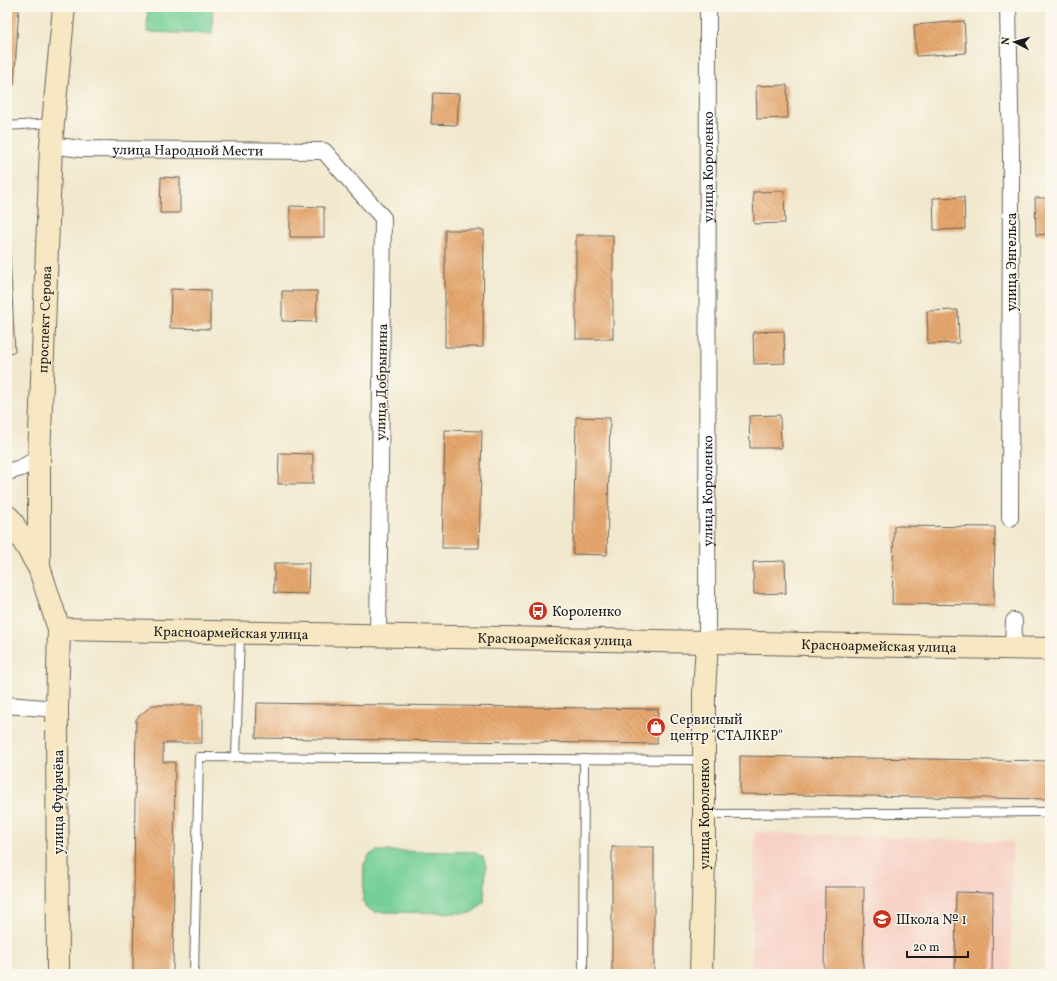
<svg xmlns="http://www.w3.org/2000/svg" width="1057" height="981" viewBox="0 0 1057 981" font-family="Vollkorn,serif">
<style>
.built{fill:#f7d1c6}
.park{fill:#75cf97;stroke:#48765a}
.building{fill:url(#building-back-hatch)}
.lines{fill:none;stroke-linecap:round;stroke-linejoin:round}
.lane-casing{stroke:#67635a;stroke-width:10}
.street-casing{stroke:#67635a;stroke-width:18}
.secondary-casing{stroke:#67635a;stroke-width:24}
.lane{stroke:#fff;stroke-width:8}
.street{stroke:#fff;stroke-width:16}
.secondary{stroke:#f7e8c3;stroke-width:22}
.labels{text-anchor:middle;stroke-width:3;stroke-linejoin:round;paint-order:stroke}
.street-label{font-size:14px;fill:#1c1c1c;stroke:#fbf7ec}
.poi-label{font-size:14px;fill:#1c1c1c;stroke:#fbf7ec;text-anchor:start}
</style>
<defs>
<pattern id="building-back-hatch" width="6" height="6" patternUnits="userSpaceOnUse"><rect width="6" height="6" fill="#e6a76e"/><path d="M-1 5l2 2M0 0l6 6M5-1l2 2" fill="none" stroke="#c58f5f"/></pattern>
</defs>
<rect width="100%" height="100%" fill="#fbf7ec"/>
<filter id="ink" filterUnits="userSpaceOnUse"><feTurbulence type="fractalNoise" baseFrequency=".025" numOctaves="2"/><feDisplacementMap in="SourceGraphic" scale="8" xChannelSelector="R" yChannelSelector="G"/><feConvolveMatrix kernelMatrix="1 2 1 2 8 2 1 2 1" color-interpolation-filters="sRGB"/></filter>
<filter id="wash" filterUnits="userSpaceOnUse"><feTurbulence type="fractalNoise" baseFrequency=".012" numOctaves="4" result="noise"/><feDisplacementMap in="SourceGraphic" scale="16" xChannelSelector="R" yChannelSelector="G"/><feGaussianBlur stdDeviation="0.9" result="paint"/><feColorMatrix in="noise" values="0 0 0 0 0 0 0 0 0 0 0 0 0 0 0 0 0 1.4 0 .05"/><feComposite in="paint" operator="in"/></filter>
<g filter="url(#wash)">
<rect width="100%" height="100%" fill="#f1e8ce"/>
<!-- built -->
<path class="built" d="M755,832L1012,842L1011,974H751Z"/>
<!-- park -->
<g class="park">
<path d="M148,7H213L212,34L147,32Z"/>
<path d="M377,851L474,852L483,857L486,866L484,902L472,913L375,912L366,908L363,900L364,864L369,855Z"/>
</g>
<g id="blocks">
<!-- building -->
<g class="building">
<path d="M7,7H19L14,85H7Z"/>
<path d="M964,21L966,53L916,56L914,25Z"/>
<path d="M787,85L788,118L757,119L756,86Z"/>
<path d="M433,93L459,94L457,125L431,124Z"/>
<path d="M161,177L180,178V213H160Z"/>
<path d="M784,191L785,223L754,224L753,192Z"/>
<path d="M7,195L15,352L7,353Z"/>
<path d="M964,197L965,229L934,230L933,198Z"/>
<path d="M1035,198H1050V234L1036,235Z"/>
<path d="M290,206L324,207V237H290Z"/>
<path d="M445,230H484L483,347H445Z"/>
<rect x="576" y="235" width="37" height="104"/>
<path d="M171,289L210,290V329L170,328Z"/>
<path d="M282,291H317L316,322L282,321Z"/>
<path d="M958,310L959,343L928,344L927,311Z"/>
<path d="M784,331L785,363L754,364L753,332Z"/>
<path d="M780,415L781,448H750L749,416Z"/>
<path d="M576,417L610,418L607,555L573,554Z"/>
<path d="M445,430L482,431L479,548H442Z"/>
<path d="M279,453L313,454V484H278Z"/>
<path d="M894,526L995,527L994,605L892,604Z"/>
<path d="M785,561L786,593L754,594L753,562Z"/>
<path d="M274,563H309L308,594L274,593Z"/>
<path d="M257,703L658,709L657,744L256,738Z"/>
<path d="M152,705H202V743H163V762H175L173,974H133L136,719Z"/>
<path d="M740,756L1050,761L1049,799L740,794Z"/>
<rect x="612" y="847" width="42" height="127"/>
<path d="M825,887H864L863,974H824Z"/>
<path d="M956,892L993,893L992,974H955Z"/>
</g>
</g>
</g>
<g filter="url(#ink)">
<use href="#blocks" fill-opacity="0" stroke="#67635a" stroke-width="1"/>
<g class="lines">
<defs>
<g id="lane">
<path d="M7,126L51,123"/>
<path d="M236,757L240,634"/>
<path d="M705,814L1050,812"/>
<path d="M194,974L199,757L703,760"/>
<path d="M583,974L584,759"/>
</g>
<g id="street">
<path d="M1008,7L1011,154L1010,518"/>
<path id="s1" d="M51,145L81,149L324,151L383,218L378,635"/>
<path d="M7,472L21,468L39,458"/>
<path id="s2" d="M707,643L708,7"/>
<path d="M1013,648L1014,621"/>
<path d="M7,705L57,709"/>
</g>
<g id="secondary">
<path d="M7,516L11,520L38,566"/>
<path id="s3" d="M59,629L1050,649"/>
<path id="s4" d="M58,974L57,709L59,629L39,567V458L51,145L64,7"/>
<path id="s5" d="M701,974L704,862V693L707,643"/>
</g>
</defs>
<!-- lane casing -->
<use href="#lane" class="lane-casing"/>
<!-- street casing -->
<use href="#street" class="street-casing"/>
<!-- secondary casing -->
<use href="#secondary" class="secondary-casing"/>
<!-- lane -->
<use href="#lane" class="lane"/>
<!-- street -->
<use href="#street" class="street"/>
<!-- secondary -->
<use href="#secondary" class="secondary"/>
</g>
</g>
<!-- icons -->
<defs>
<symbol id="bus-disc" viewBox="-11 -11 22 22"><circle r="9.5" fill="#c8321e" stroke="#fbf7ec"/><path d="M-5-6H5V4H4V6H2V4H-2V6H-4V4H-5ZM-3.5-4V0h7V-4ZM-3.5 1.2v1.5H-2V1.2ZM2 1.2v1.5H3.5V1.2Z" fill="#fff"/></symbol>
<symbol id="shop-disc" viewBox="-11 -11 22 22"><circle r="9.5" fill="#c8321e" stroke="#fbf7ec"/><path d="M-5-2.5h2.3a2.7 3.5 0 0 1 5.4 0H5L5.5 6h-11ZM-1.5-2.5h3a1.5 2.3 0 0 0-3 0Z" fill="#fff"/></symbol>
<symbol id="school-disc" viewBox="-11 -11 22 22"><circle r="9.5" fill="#c8321e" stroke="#fbf7ec"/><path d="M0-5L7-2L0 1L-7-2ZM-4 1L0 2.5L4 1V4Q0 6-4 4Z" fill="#fff"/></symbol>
</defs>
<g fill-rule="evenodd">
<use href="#bus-disc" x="527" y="600" width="22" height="22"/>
<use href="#shop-disc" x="645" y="716" width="22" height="22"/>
<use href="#school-disc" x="871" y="908" width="22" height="22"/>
</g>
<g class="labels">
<!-- street labels -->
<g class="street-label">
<text dy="5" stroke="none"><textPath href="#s1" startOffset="137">улица Народной Мести</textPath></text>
<text dy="5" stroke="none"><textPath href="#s2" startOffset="476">улица Короленко</textPath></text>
<text transform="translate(1011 262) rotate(-90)" y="5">улица Энгельса</text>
<text dy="5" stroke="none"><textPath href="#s4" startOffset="658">проспект Серова</textPath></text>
<text transform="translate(381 382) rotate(-89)" y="5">улица Добрынина</text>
<text dy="5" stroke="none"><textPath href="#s2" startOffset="152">улица Короленко</textPath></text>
<text dy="5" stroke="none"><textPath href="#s3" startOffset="172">Красноармейская улица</textPath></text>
<text dy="5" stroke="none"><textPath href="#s3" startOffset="496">Красноармейская улица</textPath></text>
<text dy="5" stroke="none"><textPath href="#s3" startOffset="820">Красноармейская улица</textPath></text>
<text transform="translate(58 802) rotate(-90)" y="5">улица Фуфачёва</text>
<text dy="5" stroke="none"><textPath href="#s5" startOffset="160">улица Короленко</textPath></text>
</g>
<!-- poi labels -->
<g class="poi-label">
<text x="552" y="616">Короленко</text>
<text x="670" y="724">Сервисный<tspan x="670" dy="16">центр "СТАЛКЕР"</tspan></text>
<text x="896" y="924">Школа № 1</text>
</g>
</g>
<!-- margin -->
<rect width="1057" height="981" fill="none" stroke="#fbf7ec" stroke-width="24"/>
<!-- north arrow -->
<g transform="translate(1015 42) rotate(276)" stroke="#fbf7ec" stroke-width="3" paint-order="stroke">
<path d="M0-3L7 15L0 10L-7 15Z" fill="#1c1c1c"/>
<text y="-6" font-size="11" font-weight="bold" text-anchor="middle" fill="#1c1c1c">N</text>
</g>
<!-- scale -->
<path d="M907 951v6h61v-6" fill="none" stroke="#1c1c1c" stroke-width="2"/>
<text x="913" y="951" font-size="12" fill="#1c1c1c" stroke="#fbf7ec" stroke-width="3" paint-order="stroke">20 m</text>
</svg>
